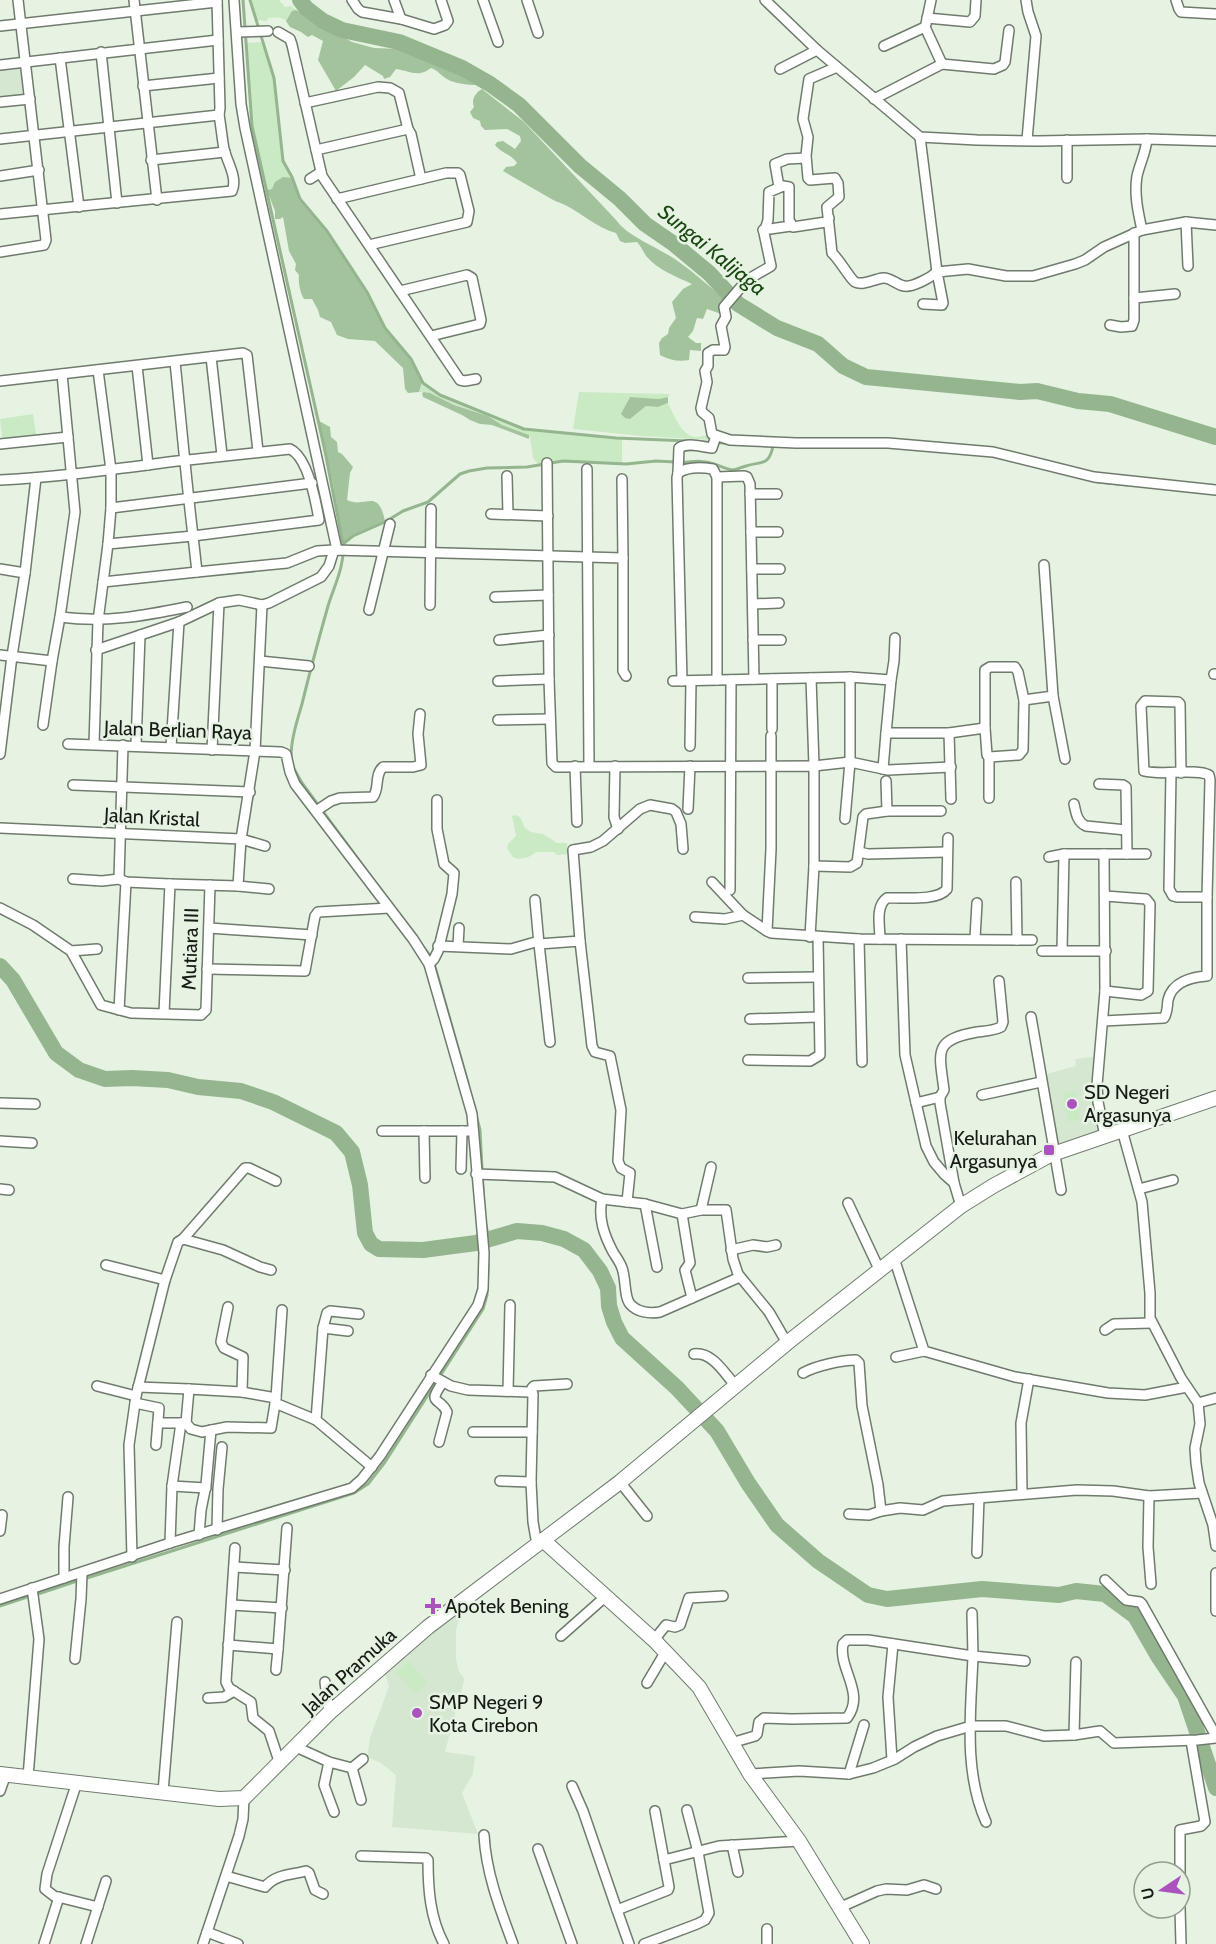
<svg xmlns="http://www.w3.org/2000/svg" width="1216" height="1944" viewBox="0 0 1216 1944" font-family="Cabin,sans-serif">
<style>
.built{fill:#d5e7d1}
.green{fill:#caeac4}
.forest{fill:#a3c39c}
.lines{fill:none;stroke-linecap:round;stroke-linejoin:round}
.stream{stroke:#94b58e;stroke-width:3}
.river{stroke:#94b58e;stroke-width:16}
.street-casing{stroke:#6f7b6d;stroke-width:12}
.secondary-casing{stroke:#6f7b6d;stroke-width:16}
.street{stroke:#fff;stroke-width:9}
.secondary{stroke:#fff;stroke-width:14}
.poi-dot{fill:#ab52be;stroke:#e6f3e3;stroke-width:2}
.labels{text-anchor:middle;stroke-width:5;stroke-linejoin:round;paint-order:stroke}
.street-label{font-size:20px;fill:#171b16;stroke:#e6f3e3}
.poi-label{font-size:20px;fill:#171b16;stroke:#e6f3e3;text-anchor:start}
.water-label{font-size:21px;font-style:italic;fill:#1a4611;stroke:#e6f3e3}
</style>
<rect width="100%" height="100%" fill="#e6f3e3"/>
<!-- built -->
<g class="built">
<path d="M20,67L23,96L0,98V68Z"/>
<path d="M1099,1056L1094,1082L1098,1131L1055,1146L1043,1075L1076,1066L1075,1059Z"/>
<path d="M461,1609L456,1631V1659L459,1672L464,1678V1681L445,1752L475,1756L473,1774L462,1793L478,1834L392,1827L396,1775L381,1763L367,1757L370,1738L389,1686L385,1674Z"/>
</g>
<!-- green -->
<g class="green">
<path d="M251,0H279L285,7L291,6L296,10L292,11L286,21C282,16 274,18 268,18L267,21L257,20Z"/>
<path d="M262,42L273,78L281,156L283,164L292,178C280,181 279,176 272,189L267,190L252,126L247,43Z"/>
<path d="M422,382L440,395L524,430L622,439V463C593,462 567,458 538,464L533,458L530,437L526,434L502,425L488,416L454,405L427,392H419Z"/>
<path d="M579,392L670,394L668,397L659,399L630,397C624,403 628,412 630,419L646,406L658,407L668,403C673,413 682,437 696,437C701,437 705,435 710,435L712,440L642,436L573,429Z"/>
<path d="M33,414L37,440L3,445L0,419Z"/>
<path d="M515,815L520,817L525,828L531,832L543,834L557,843H567L568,854L557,855L554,852H536C531,857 519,861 513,857L507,848L508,844L516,836L512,816Z"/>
<path d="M1075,1091L1080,1120L1068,1122L1063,1093Z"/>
<path d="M409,1661L428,1683L415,1694L396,1672Z"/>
</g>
<!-- forest -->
<g class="forest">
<path d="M296,10L352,42L374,48L401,49L443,66L476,85C468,85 453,83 447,79C441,76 438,70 431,68C418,78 410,71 396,69L390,77L384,79L383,76L365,65L354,77L336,91L318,60L323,41L312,35L308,37L301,32L290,27L286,21L292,11Z"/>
<path d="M482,89L524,122L617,221C628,237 662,249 679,262C696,274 711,288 727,301L724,315L707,309L703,319L697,318L693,331L688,337L696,343H701V351L690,350L689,360C679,362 669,360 660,355L659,343L662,338L668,334L669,328L676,318L672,302L683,289L692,284C677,277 658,270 647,257C643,252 641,246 637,242L625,243L620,241L616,233C597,228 583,214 565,205C559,202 554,201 548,197L503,171L506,167L514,166L517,163C511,154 501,153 495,145L497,142L503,141L515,149L521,141L520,136L507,129L485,130L481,126L480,121L473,118L470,112L474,107C471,100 475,93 482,89Z"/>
<path d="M283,177L292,178L299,200L327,232L367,292L385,328L410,360L422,382L419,392L408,393L405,389L403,368L375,341L348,339L337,335L331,322L320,317L318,310L312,299H304C300,293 298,281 299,275L295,270L296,264L289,251L283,217L280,219H275V211L267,190L272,189L275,182Z"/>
<path d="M424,392L430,393L454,405L488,416L502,425L529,435V439L492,425L480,424L470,420L462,415L423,397L422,393Z"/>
<path d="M630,397L659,399L668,397V403L658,407L646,406L630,419L625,418L621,414Z"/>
<path d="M319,421L330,427L331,437L337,442L338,452L342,454L353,467L350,473L347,500C365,509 378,487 385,521L353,535L343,543L333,484Z"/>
</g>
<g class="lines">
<!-- stream -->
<g class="stream">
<path d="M243,0L252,126L325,451L343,544"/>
<path d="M250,0L274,78L283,161L292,177L300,199L327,231L367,292L385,328L411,359L423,383L440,395L524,429L616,438L688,441"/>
<path d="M701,442L727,443"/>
<path d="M681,463C693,461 703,460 714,464C720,466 726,469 732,470C737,470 741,467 746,466C760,461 769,467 773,446"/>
<path d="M1098,482L1128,485"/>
<path d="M291,758C291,739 297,721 302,704C310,671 319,638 328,606C334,586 345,566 343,544L353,536L385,522L403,511L428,502L460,474L469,471L487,468L527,467L563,461L626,464L656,461L675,462"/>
<path d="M293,767L302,783L383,893"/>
<path d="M421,944L432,958"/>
<path d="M434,963L468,1083"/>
<path d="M470,1092L480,1130L484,1207"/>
<path d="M486,1225L489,1240L487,1248"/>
<path d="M87,1578L354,1493L368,1484L385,1462L483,1309L487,1295L488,1264"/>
<path d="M35,1595L77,1581"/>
<path d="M0,1606L30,1596"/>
</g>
<!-- river -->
<g class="river">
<path d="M300,0L306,8L323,21L342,30L399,42L462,68L490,84L519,105L580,166L620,199L645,224L674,244L709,273L738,304L777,328L818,344L843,366L866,377L1020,392L1037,391L1078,401L1110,404L1216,437"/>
<path d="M0,966L13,980L56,1053L79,1070L105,1079L132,1078L168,1080L198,1087L241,1091L273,1102L336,1133L352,1152L360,1185L365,1233L371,1244L379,1249L423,1250L476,1243L517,1231L542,1233L564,1239L584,1250L600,1271L608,1288L609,1306L614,1322L622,1338L677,1388L717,1431L748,1483L777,1525L818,1561L868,1595L887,1599L982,1589L1059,1595L1076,1591L1105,1594L1135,1616L1158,1656L1185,1696L1216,1788"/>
</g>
<defs>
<g id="street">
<path d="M134,0L157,200"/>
<path d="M234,0L241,104L245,128L337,550"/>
<path d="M352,0L358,9L362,12L401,19L434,29L445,25L448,21L441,0"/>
<path d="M394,0L401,19"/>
<path d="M483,0L498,42"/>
<path d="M527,0L538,33"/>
<path d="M765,0L817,50L920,137L977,140L1038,141L1147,139L1216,141"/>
<path d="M1026,0L1028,12L1036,36L1027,140"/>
<path d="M1176,0L1179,9L1181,12L1216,14"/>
<path d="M927,18L970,22L975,16L976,0"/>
<path d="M926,24L931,0"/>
<path d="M0,26L217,2"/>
<path d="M237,32L268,31"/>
<path d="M278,32L290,39L292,45L322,176L460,380L465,381L476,379"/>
<path d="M884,46L925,27L942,64"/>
<path d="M101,52L117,203"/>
<path d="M60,58L79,207"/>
<path d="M0,65L218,40"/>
<path d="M837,67L809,79L803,119L808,137L806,156L808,178L810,180L835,178L838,183L839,197L827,207L832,253C840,260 850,279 855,282C863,286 874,279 883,278C890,277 897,285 904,286C911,288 933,277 937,271"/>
<path d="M780,69L817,50"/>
<path d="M143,86L219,78"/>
<path d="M874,99L942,64L994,69L1003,65L1005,62L1009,30"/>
<path d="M0,102L30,99"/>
<path d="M305,103L378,87L390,88L399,93L408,129"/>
<path d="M920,137L937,272L968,269L1006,276H1033L1075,264L1085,260L1104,247L1142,230L1186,222L1216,225"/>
<path d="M0,139L219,115L220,108L217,0"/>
<path d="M1067,140V178"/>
<path d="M316,150L408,129L411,134L421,179"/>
<path d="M151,160L225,152"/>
<path d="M0,176L39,170"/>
<path d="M310,179L321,172"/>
<path d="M779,187L775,164L787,159L806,158"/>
<path d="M337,199L446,173H458L460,175L469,211L467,222L369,245"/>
<path d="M0,214L232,191C238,178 227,162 224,149C222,138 221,126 219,115"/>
<path d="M829,218L826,222L793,227L789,220V187L783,186L769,192L768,220L764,233L771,266L747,280L724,307L726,317L721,326L725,347L724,350H713L708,353V366L705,371L707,382L701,408L702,412L709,418L712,434L730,440L796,443H888L993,452L1094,477L1216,490"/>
<path d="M1186,222L1188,266"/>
<path d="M763,230L791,226"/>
<path d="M1142,230C1138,212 1134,194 1137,176C1140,163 1146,152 1147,139"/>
<path d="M0,252L44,245L46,240L18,0"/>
<path d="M400,291L467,275L472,278L481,320L480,324L431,336"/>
<path d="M1134,298L1175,294"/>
<path d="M923,304L942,305L943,303L937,272"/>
<path d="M1110,325L1121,327L1132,326L1134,320V233"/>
<path d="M211,357L222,455"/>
<path d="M137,366L148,465"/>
<path d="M98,370L111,470V508L312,483"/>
<path d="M62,374L75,512L60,617C106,623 143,616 187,607"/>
<path d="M0,381L243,353L247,355L258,451"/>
<path d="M0,444L68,437"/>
<path d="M547,463L549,679L552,763L556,767L814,766V866L810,937"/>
<path d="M587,469L589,766"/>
<path d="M678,473L679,448C688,442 702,447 712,448L716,436"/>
<path d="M507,476L508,514"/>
<path d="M717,477L744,476L747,477L750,484L754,679"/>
<path d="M622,479L623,558"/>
<path d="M0,480C62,477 123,468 185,460H188L290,449C308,457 316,502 319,520L193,536C186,478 181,420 175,362"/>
<path d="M750,494H777"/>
<path d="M491,514L548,516"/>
<path d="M751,532H778"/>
<path d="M108,544L111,508"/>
<path d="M0,569L25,573"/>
<path d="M752,569H780"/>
<path d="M103,582L197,572"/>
<path d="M495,597L548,595"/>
<path d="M753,604L779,603"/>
<path d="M430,605L431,509"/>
<path d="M369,610L390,524"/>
<path d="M499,640L549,635"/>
<path d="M753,640H781"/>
<path d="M96,650L179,622L219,603L239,600L262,605L269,603L321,577L329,566L334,550"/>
<path d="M0,655L52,661"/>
<path d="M260,661L309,666"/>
<path d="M1214,674H1216"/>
<path d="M811,678L814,766L850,762L888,770L951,767"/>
<path d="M891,680L894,661L895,638"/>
<path d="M498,681L549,679"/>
<path d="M673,681L850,677L891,680L886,733H949L985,728L987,755L989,757L1019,755L1023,750L1024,700L1053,696L1044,565"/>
<path d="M682,681L677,478L678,473C688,466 701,467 713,469L717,477V680"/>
<path d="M1053,696L1065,759"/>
<path d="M498,720L550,719"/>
<path d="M43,725L52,661L60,617"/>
<path d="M985,728V670L990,667H1015L1018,672L1024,700"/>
<path d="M772,729V679"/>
<path d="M949,733L951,799"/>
<path d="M771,736V849L767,931L771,933L859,939L1017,940L1016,882"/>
<path d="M94,744L98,621L108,544L193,536L197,572L287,563L317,551L334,550L623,558V671L626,676"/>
<path d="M136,745L140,635"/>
<path d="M690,746L691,681"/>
<path d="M171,747L179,622"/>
<path d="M212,750L219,603"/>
<path d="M0,754L12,656L25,573L36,478"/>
<path d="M575,766L577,822"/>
<path d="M615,766L614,817L618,829"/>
<path d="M883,769L886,733"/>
<path d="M1171,773L1169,889L1173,896L1177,897H1207"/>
<path d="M886,781L887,811"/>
<path d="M73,785L250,792"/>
<path d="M989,798V757"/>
<path d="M1074,804C1076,813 1077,822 1086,826L1126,830"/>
<path d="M688,809L690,766"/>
<path d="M316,811L331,801L340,798L373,797C380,788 374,775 383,767H413L421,765L418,734L420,714"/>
<path d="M845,819L850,762V677"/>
<path d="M0,828L241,839L265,846"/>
<path d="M859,852L868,854L947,852"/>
<path d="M1104,854L1105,991L1097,1085L1098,1102L1105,1136"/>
<path d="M1127,854H1146"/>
<path d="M1049,857L1064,854H1127L1126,787L1123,785L1099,784"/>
<path d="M814,866L850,867L857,863L863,817L866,814L887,811H941"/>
<path d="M73,879L102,881L119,879L126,882L170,884L238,886L269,889"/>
<path d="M119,879L123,745"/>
<path d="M712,882L743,915L767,931"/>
<path d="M238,886L241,839L255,751L262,605"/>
<path d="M730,890L731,680"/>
<path d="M535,900L539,944"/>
<path d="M0,908L33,925L71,951L101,1005L131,1013L201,1015L206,1010L210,885"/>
<path d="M695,917L725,919L743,915"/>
<path d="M209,928L312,935"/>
<path d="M975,938L977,903"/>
<path d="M859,939L862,1062"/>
<path d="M880,939C880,926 875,906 887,898C902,897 937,902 947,889L948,838"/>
<path d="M901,939L905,1055L926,1146L934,1162L945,1175L954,1183L961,1206"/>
<path d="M1017,940H1032"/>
<path d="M580,941L592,1046L595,1052L610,1056L621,1110L618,1161L621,1168L630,1173L627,1202"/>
<path d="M438,946L511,949L539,941"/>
<path d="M458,946L459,928"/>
<path d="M1062,950L1064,854"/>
<path d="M71,951L97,949"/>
<path d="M1042,951H1106"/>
<path d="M429,964L434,959L438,951L452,894L454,873L444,864L437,829V800"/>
<path d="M207,969L305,971L315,916L318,912L389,908"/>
<path d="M748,978L818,977"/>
<path d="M1105,991L1141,995L1148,991L1150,904L1146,899L1105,896"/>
<path d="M119,1010L126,882"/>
<path d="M164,1013L170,884"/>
<path d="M1031,1017L1061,1190"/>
<path d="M750,1019L819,1017"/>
<path d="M1103,1021L1164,1018C1168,1012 1167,1006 1168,1000C1172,982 1192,977 1207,976V897L1210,780L1209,775C1194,768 1163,776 1144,771L1141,706L1145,701L1178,702L1180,704L1181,773"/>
<path d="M550,1042L539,944L580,941L573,850L591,847L603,841L640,809L650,805L672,809L676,812L681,824L683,849"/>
<path d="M748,1060L810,1061L820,1055L818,937"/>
<path d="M982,1095L1041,1082"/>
<path d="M0,1103L35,1104"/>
<path d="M916,1103L940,1097"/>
<path d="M1122,1130L1142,1202L1150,1293V1318L1181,1378L1198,1403L1200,1424L1195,1448L1196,1463L1199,1483L1213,1525L1216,1546"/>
<path d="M382,1131H473"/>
<path d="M424,1131L425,1178"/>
<path d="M0,1141L32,1143"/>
<path d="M461,1169L462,1131"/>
<path d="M476,1174L555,1177L602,1199L645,1204L682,1214L701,1210H726L733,1259L738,1274L769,1312L787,1343"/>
<path d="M954,1183L940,1103V1097L944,1090C939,1051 933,1040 977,1032C985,1031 993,1031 1001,1027L1003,1022L999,981"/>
<path d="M0,1189L9,1190"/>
<path d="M1139,1189L1173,1180"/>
<path d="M602,1199C598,1218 604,1235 613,1252C616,1257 620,1262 622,1268C626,1278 624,1297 630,1304C637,1312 649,1314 660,1312L740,1277"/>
<path d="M848,1203L879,1269"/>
<path d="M645,1204L657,1267"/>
<path d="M701,1210L711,1167"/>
<path d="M682,1214L690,1263L685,1270L692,1298"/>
<path d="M183,1239L245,1168H249L276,1181"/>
<path d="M731,1250L753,1245L767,1247L776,1245"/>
<path d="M894,1258L924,1351L1015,1377L1108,1393L1145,1395L1187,1387"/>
<path d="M106,1265L165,1280"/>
<path d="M228,1307L221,1342L224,1348L243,1357L242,1392"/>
<path d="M323,1328L348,1331"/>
<path d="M1105,1330L1114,1324L1152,1323"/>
<path d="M694,1354C713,1352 724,1373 736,1386"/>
<path d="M896,1357L924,1351"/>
<path d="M803,1373C815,1366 842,1360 856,1360L859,1363L862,1406L878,1485L881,1511L900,1508L923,1510L943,1501L1077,1490L1113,1491L1149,1496L1202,1493"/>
<path d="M431,1375L451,1386L468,1390L529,1392L533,1394L531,1482L533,1522L537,1545"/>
<path d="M97,1386L136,1396"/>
<path d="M138,1387L189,1389"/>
<path d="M508,1391L510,1305"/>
<path d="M532,1393V1388L534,1386L567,1384"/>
<path d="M135,1403L159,1408L156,1445"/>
<path d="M275,1403L316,1420L372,1467"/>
<path d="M1198,1403L1216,1398"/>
<path d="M316,1420L323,1328L327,1313L330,1311L359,1314"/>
<path d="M158,1423H186L189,1389L242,1392L276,1398"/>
<path d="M186,1423L191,1429L202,1432L227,1427L271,1428L276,1398L282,1310"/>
<path d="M473,1432H532"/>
<path d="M439,1442L447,1412C440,1396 426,1406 443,1382"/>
<path d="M500,1481L531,1482"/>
<path d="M620,1482L647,1516"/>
<path d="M172,1486L206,1488"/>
<path d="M1022,1493L1021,1423L1029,1379"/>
<path d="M1149,1496L1148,1547L1151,1584"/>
<path d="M849,1514L869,1515L881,1511"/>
<path d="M217,1530L218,1489L222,1447"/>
<path d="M0,1531L2,1515"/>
<path d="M199,1535L201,1510L206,1485L211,1430"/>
<path d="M170,1543L172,1486L181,1423"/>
<path d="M235,1548L226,1682L229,1688L251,1702L253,1718L269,1731L280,1764"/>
<path d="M977,1553L979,1498"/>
<path d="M132,1557L129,1445L136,1396L165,1280L178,1242L183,1239L223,1250L260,1267L271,1270"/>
<path d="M234,1567L285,1570"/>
<path d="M1216,1573V1611"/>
<path d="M64,1578V1547L68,1497"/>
<path d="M1105,1580L1126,1600L1140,1602L1142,1604L1216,1736"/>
<path d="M0,1599L170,1543L352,1488L362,1479L380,1456L478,1305L483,1289L484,1253L472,1114L429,964L413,939L295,784L290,772L286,754L281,752L68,744"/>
<path d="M232,1605L282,1608"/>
<path d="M972,1613L973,1656L1025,1661"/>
<path d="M561,1636L605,1597"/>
<path d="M654,1640L666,1625L675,1627L680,1625L689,1598L723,1596"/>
<path d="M228,1645L278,1649L287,1528"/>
<path d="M75,1659L81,1599L82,1573"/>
<path d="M276,1670L278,1649"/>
<path d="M325,1682L329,1713"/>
<path d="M647,1683L666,1651"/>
<path d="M208,1698L224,1697L234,1691"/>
<path d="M1074,1735L1076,1662"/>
<path d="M731,1743L755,1736L757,1734L759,1722L764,1718L792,1719L847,1718C866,1693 838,1669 843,1644L847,1640H868L973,1656C971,1711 963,1771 986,1822"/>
<path d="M296,1747L329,1762L352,1768L361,1800"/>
<path d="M892,1760L888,1697L893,1644"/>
<path d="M329,1762L324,1785L334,1812"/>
<path d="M352,1768L363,1759"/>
<path d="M750,1774L799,1771L849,1774L873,1768L895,1759L914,1747L937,1736L971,1726H1006L1044,1736L1074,1735L1100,1731L1114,1743L1197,1740L1216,1738"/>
<path d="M849,1774L864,1725"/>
<path d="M28,1777L39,1639L32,1588"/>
<path d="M77,1782L47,1874L45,1889L54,1896L98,1907"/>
<path d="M572,1786L583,1811L617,1910"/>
<path d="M0,1791L6,1774"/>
<path d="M163,1792L177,1622"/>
<path d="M655,1811L664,1860"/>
<path d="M484,1835C486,1873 500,1909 513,1944"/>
<path d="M732,1845L738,1872"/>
<path d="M538,1849L572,1944"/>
<path d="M361,1856L426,1858L428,1860C428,1889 430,1918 444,1944"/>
<path d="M226,1876L265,1887C276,1874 291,1875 306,1871L309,1873L315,1890L323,1894"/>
<path d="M1180,1876V1830L1201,1826L1205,1822L1191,1741"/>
<path d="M841,1907L877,1891L886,1889L907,1890L924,1885L936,1889"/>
<path d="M1180,1908L1181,1944"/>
<path d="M767,1929V1944"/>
<path d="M207,1932L238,1944"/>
<path d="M44,1944L59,1897"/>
<path d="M86,1944L106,1881"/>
<path d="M203,1944L239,1836L243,1819L244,1798"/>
<path d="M629,1944L617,1910L668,1890L669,1887L664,1860L719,1846L799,1841"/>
<path d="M644,1944L697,1924L705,1920L709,1913L698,1852L687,1810"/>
</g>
<g id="secondary">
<path d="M544,1541L654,1640L699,1687L750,1774L799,1841L862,1944"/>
<path d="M0,1774L219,1799L244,1798L329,1713L428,1627L620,1482L787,1343L961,1206L993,1186L1050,1155L1216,1098"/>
</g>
</defs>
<!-- street casing -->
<use href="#street" class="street-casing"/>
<!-- secondary casing -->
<use href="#secondary" class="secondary-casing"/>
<!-- street -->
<use href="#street" class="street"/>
<!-- secondary -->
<use href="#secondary" class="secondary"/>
</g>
<!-- markers -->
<g class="poi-dot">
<circle cx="1072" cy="1104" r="6"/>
<rect x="1043" y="1144" width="12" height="12" rx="3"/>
<path d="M430 1597h6v6h6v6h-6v6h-6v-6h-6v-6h6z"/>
<circle cx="417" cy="1713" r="6"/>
</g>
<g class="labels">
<!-- street labels -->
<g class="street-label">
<text transform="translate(178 730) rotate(2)" y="7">Jalan Berlian Raya</text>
<text transform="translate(152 817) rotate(3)" y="7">Jalan Kristal</text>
<text transform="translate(190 949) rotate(-88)" y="7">Mutiara III</text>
<text transform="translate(349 1671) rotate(-42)" y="7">Jalan Pramuka</text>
</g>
<!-- poi labels -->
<g class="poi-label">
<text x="1084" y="1099">SD Negeri<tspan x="1084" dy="23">Argasunya</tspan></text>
<text x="1037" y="1145" text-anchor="end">Kelurahan<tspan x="1037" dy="23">Argasunya</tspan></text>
<text x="445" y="1613">Apotek Bening</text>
<text x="429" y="1709">SMP Negeri 9<tspan x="429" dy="23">Kota Cirebon</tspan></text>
</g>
<!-- water labels -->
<g class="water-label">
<text transform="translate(712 250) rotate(39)" y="7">Sungai Kalijaga</text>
</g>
</g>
<!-- north arrow -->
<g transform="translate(1162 1890) rotate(257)"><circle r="28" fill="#e6f3e3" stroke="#939d91" stroke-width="1.5"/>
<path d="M0-4.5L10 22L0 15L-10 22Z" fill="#ab52be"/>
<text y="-9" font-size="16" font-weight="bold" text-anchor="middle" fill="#171b16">U</text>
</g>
</svg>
